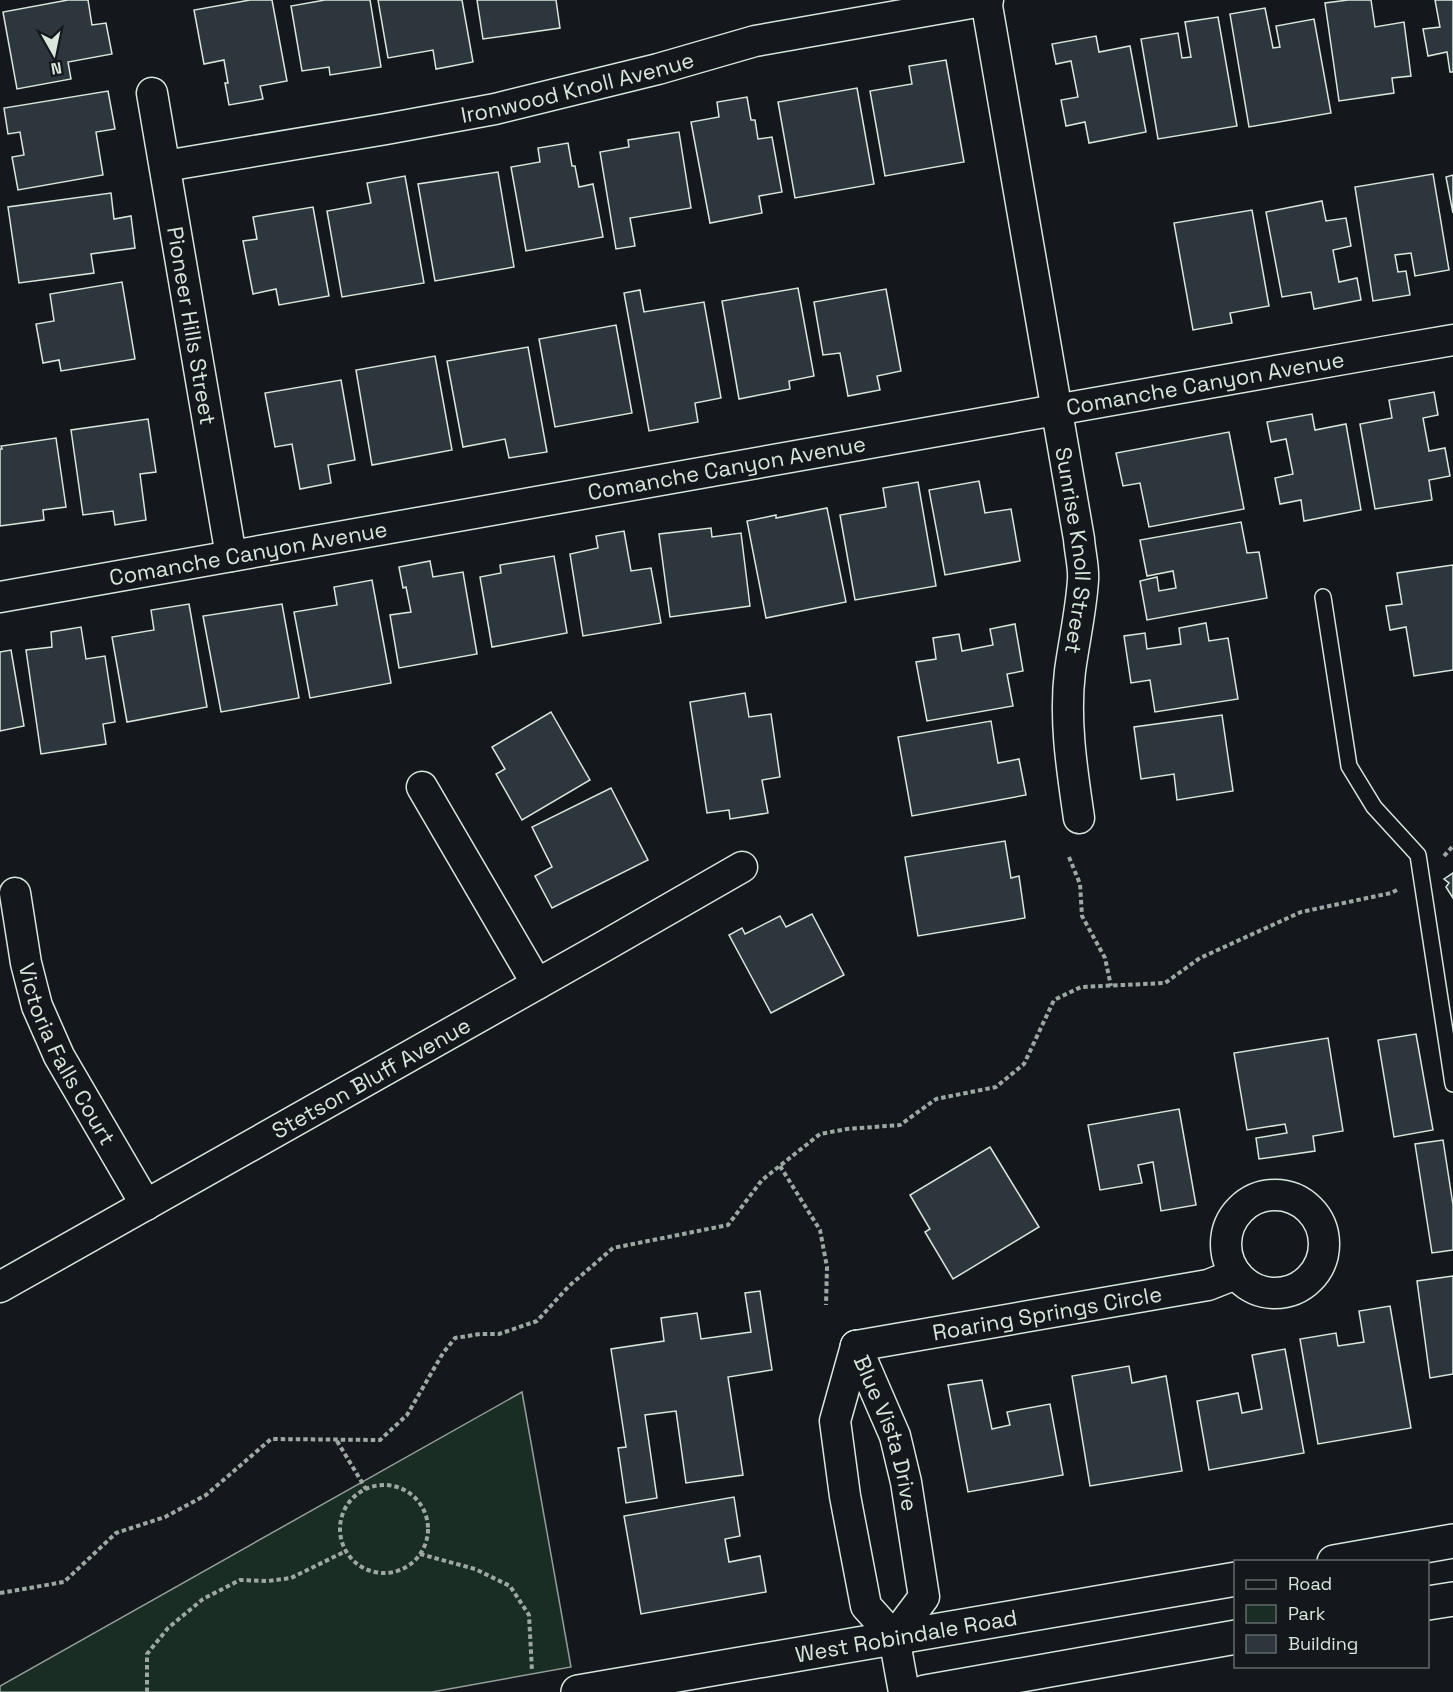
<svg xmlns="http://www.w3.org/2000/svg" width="1453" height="1692" viewBox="0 0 1453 1692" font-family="'Space Grotesk',sans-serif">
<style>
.green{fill:#1a2d24;stroke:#939e99;stroke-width:1.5}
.building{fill:#2c363c;stroke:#d8e6dc;stroke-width:1.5}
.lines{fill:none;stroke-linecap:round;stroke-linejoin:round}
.service-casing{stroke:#d8e6dc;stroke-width:18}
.minor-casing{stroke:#d8e6dc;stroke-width:33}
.secondary-casing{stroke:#d8e6dc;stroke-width:36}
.path{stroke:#9da8a2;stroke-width:4;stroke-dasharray:4.5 3;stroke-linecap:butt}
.service{stroke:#14181c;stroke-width:15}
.minor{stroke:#14181c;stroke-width:30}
.secondary{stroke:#14181c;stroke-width:33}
.labels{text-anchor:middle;stroke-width:4.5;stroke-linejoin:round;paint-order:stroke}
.street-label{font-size:22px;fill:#d8e6dc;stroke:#14181c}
</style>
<rect width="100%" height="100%" fill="#14181c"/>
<!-- green -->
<path class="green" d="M522,1392L571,1667L432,1692H0V1686Z"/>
<!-- building -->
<g class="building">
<path d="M68,0H88L92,25L106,23L112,54L68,62L71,79L17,89L3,12Z"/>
<path d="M250,0H272L287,81L260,86L263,99L229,105L225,83H228L224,60L204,64L194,10Z"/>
<path d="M325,0H370L381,67L330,75L329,67L302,71L291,6Z"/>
<path d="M378,0H462L473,62L436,69L433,50L388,58Z"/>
<path d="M477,0H556L560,28L483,39Z"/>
<path d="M1348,0H1371L1375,27L1404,22L1411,76L1392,78L1394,93L1339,101L1325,3Z"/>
<path d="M1435,0H1453V72H1450L1447,52L1428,56L1423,29L1440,27Z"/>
<path d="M1265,8L1273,48L1280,47L1276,26L1314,19L1331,113L1249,127L1230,14Z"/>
<path d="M1218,17L1237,126L1158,139L1141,39L1178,33L1182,58L1191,57L1185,22Z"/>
<path d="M1096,36L1099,52L1130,46L1146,132L1089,143L1085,122L1066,126L1061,100L1078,97L1071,61L1056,64L1052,44Z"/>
<path d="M946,60L964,162L885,176L870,91L912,84L909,66Z"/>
<path d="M857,88L874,184L795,198L778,102Z"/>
<path d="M108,91L115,129L96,132L103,175L18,190L12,157L24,155L20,132L8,134L4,108Z"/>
<path d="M747,97L751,120H755L758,139L772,137L782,192L759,196L762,213L710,223L691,122L719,117L717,102Z"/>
<path d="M679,132L691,208L630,218L635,246L616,249L600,152L629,147L628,140Z"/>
<path d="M568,143L572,166H575L579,187L593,184L603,237L526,251L511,167L540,162L538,148Z"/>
<path d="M498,172L514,267L435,281L418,184Z"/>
<path d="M1433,174L1449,270L1415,276L1411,253L1395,255L1398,272L1406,271L1410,295L1373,301L1355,187Z"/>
<path d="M1453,175V213L1446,177Z"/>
<path d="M405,176L424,283L342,297L327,211L371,203L367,183Z"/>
<path d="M111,193L114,219L131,216L135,248L91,254L94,273L19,283L8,207Z"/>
<path d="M1322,201L1326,221L1346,218L1351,246L1333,250L1339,282L1357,278L1361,300L1314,309L1311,292L1282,297L1266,212Z"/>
<path d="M313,207L329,296L279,305L276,289L253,294L243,241L257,239L253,217Z"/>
<path d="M1252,210L1269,306L1230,313L1232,323L1193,330L1174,223Z"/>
<path d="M122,282L135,359L61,371L59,360L43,363L36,324L54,321L50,294Z"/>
<path d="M798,288L814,376L789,381L790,389L739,399L722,301Z"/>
<path d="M886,289L901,371L877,376L880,390L848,396L840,353L823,355L814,302Z"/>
<path d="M640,290L644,312L704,302L721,398L695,403L698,422L649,431L624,293Z"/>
<path d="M616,325L632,413L555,427L539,339Z"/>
<path d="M528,347L547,452L509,458L505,439L463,447L447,361Z"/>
<path d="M435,356L452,450L372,465L356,370Z"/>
<path d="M341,380L355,460L328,465L331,483L300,489L292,444L275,447L265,393Z"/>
<path d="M1434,392L1438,415L1423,418L1429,451L1445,448L1450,476L1429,480L1432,500L1375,509L1360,424L1392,418L1389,400Z"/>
<path d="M1312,414L1315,430L1346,424L1361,510L1304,521L1301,500L1280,504L1275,478L1293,474L1286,439L1271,442L1267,422Z"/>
<path d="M148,419L156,472L140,474L146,520L115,525L113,511L83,515L71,430Z"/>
<path d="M1229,432L1244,509L1149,527L1140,483L1123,486L1116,453Z"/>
<path d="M56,438L66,507L43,510L44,520L0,526V449H2L1,446Z"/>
<path d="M979,481L985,513L1011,509L1020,561L945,575L929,490Z"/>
<path d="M918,482L936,586L855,600L840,515L886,507L883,488Z"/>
<path d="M827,508L846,602L766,618L747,521L776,515V518Z"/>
<path d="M1241,522L1247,553L1259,552L1267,598L1147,620L1140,581L1157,577L1159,591L1176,588L1173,571L1147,576L1140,540Z"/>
<path d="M711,528L712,537L741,533L750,606L670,617L659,534Z"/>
<path d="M624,531L631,571L651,568L661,623L583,636L570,554L598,548L596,536Z"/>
<path d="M554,556L567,633L492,647L480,577L501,573L500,565Z"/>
<path d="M430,561L433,577L463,572L477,654L399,668L390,615L411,612L406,587L403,588L399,567Z"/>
<path d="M1453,565V670L1414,676L1406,627L1390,630L1386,606L1402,604L1397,573Z"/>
<path d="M372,580L391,683L310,698L294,612L337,605L334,587Z"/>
<path d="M189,604L207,707L127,722L112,637L154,630L151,610Z"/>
<path d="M282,604L299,698L221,712L203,616Z"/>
<path d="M1206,623L1209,641L1228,638L1238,699L1155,712L1150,680L1131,683L1124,636L1145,633L1147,649L1181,644L1179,628Z"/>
<path d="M1015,624L1023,671L1007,674L1013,706L927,721L916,662L936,659L933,638L959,634L962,651L993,645L990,629Z"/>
<path d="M81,627L86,659L105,656L115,722L103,724L106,744L41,754L26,650L52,647L51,632Z"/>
<path d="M11,650L24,726L0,731V652Z"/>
<path d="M745,693L749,717L771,714L780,777L762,780L768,813L730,819L729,810L707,813L690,702Z"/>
<path d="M551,712L590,780L522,820L496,774L505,769L492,747Z"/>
<path d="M1222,715L1233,791L1177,800L1174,774L1141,779L1134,727Z"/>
<path d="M991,721L998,763L1019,759L1026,795L912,816L898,737Z"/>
<path d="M611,788L648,860L552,908L535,876L552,867L532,827Z"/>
<path d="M1005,841L1011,878L1019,876L1025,918L918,936L905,857Z"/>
<path d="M1453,873V898L1446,887L1449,883L1444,879Z"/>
<path d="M812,914L844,975L771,1013L729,935L742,928L745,934L780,916L786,927Z"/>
<path d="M1416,1034L1433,1130L1394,1137L1378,1040Z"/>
<path d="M1328,1038L1343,1131L1313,1136L1315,1151L1259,1159L1256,1138L1287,1133L1285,1124L1247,1130L1234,1053Z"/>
<path d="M1179,1109L1196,1205L1161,1211L1153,1162L1138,1165L1142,1183L1100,1190L1088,1125Z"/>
<path d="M1443,1140L1453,1205V1250L1432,1253L1415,1144Z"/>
<path d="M990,1147L1039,1227L953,1279L925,1232L930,1229L910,1195Z"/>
<path d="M1453,1276V1374L1430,1378L1417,1281Z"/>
<path d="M760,1291L772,1370L728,1377L743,1475L686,1483L676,1411L645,1415L657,1498L626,1503L618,1448L626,1447L611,1349L664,1341L661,1318L697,1313L701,1339L751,1332L745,1293Z"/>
<path d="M1390,1306L1411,1428L1318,1444L1300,1339L1336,1333L1338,1346L1364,1342L1359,1311Z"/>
<path d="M1285,1349L1304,1453L1209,1470L1197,1401L1238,1393L1242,1413L1262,1409L1252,1355Z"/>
<path d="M1129,1366L1132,1383L1166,1376L1182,1471L1090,1486L1072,1376Z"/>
<path d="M982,1380L992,1429L1010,1425L1007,1412L1050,1404L1063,1475L968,1492L948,1385Z"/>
<path d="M734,1497L740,1536L725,1539L729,1562L760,1556L766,1592L641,1614L624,1516Z"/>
</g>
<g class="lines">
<defs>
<path id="service" d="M1323,597L1349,766L1374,807L1418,855L1453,1084"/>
<g id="minor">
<path id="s1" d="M986,0L1079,539C1080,553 1084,567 1083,580C1081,611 1074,641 1070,671C1064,720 1072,770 1079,818"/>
<path id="s2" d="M152,93L231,556"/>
<path id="s3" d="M165,166L386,129L495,109L658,69L755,41L988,0"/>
<path id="s4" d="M0,597C484,512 968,423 1453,340"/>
<path d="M422,787L537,984"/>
<path id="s5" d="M15,893L26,963L37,1006L59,1056L146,1205"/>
<circle cx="1275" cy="1244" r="49"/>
<path id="s6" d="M0,1287L601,948L742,867"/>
<path id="s7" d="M856,1346L1208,1285L1236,1274"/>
<path d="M856,1346L835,1421L845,1496L866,1606L894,1637L904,1692"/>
<path id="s8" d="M856,1346L895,1436L906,1482L924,1597L894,1637"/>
</g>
<g id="secondary">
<path d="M1334,1562L1453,1541"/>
<path d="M1428,1603L1453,1599"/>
<path id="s9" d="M578,1692L1236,1579"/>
<path d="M925,1692L1236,1637"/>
</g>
</defs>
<!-- service casing -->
<use href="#service" class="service-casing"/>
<!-- minor casing -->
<use href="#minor" class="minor-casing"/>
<!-- secondary casing -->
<use href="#secondary" class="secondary-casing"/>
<!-- path -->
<g class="path">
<path d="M1444,856L1453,846"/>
<path d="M1069,857L1080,884L1082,916L1105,958L1111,986"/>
<path d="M780,1166L820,1230L827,1267L826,1305"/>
<path d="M337,1441L366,1489"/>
<circle cx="384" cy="1529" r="44"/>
<path d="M420,1554L475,1569L510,1586L529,1615L532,1671"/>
<path d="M0,1593L64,1582L116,1533L165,1517L206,1495L271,1439L380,1440L407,1415L443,1353L455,1338L480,1334H499L537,1321L569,1286L613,1248L728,1225L762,1180L820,1134L847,1129L900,1125L936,1099L996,1087L1024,1064L1054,1000L1081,987L1165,983L1200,958L1301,912L1391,893L1399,889"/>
<path d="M147,1692V1654L168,1628L203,1599L240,1580L268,1581L291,1578L346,1551"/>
</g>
<!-- service -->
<use href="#service" class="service"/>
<!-- minor -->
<use href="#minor" class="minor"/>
<!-- secondary -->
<use href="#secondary" class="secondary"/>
</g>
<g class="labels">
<!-- street labels -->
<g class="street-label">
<text dy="8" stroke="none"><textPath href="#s3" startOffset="420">Ironwood Knoll Avenue</textPath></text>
<text dy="8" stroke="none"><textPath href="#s2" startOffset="236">Pioneer Hills Street</textPath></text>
<text dy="8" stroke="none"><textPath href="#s4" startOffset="1224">Comanche Canyon Avenue</textPath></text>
<text dy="8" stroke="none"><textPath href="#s4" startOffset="738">Comanche Canyon Avenue</textPath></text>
<text dy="8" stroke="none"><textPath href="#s1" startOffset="558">Sunrise Knoll Street</textPath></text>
<text dy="8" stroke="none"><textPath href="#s4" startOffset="252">Comanche Canyon Avenue</textPath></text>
<text dy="8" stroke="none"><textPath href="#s5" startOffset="171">Victoria Falls Court</textPath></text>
<text dy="8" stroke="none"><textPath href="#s6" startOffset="426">Stetson Bluff Avenue</textPath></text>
<text dy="8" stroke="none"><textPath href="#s7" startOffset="194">Roaring Springs Circle</textPath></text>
<text dy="8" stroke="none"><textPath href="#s8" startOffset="93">Blue Vista Drive</textPath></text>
<text dy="8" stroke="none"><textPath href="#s9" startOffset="333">West Robindale Road</textPath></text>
</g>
</g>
<!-- legend -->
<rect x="1234" y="1560" width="195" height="108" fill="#14181c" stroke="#626a69" stroke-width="1.5"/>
<rect x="1246" y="1580" width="30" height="9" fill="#14181c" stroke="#626a69" stroke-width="1.5"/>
<text x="1288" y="1590" font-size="18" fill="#d8e6dc">Road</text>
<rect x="1246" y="1605" width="30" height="18" fill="#1a2d24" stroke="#626a69" stroke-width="1.5"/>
<text x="1288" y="1620" font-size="18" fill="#d8e6dc">Park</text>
<rect x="1246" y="1635" width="30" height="18" fill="#2c363c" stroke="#626a69" stroke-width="1.5"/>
<text x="1288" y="1650" font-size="18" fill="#d8e6dc">Building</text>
<!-- north arrow -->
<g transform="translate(54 54) rotate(171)" stroke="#14181c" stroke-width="4.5" paint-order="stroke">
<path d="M0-4.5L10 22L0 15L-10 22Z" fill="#d8e6dc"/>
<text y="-9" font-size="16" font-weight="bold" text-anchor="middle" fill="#d8e6dc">N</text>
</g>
</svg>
